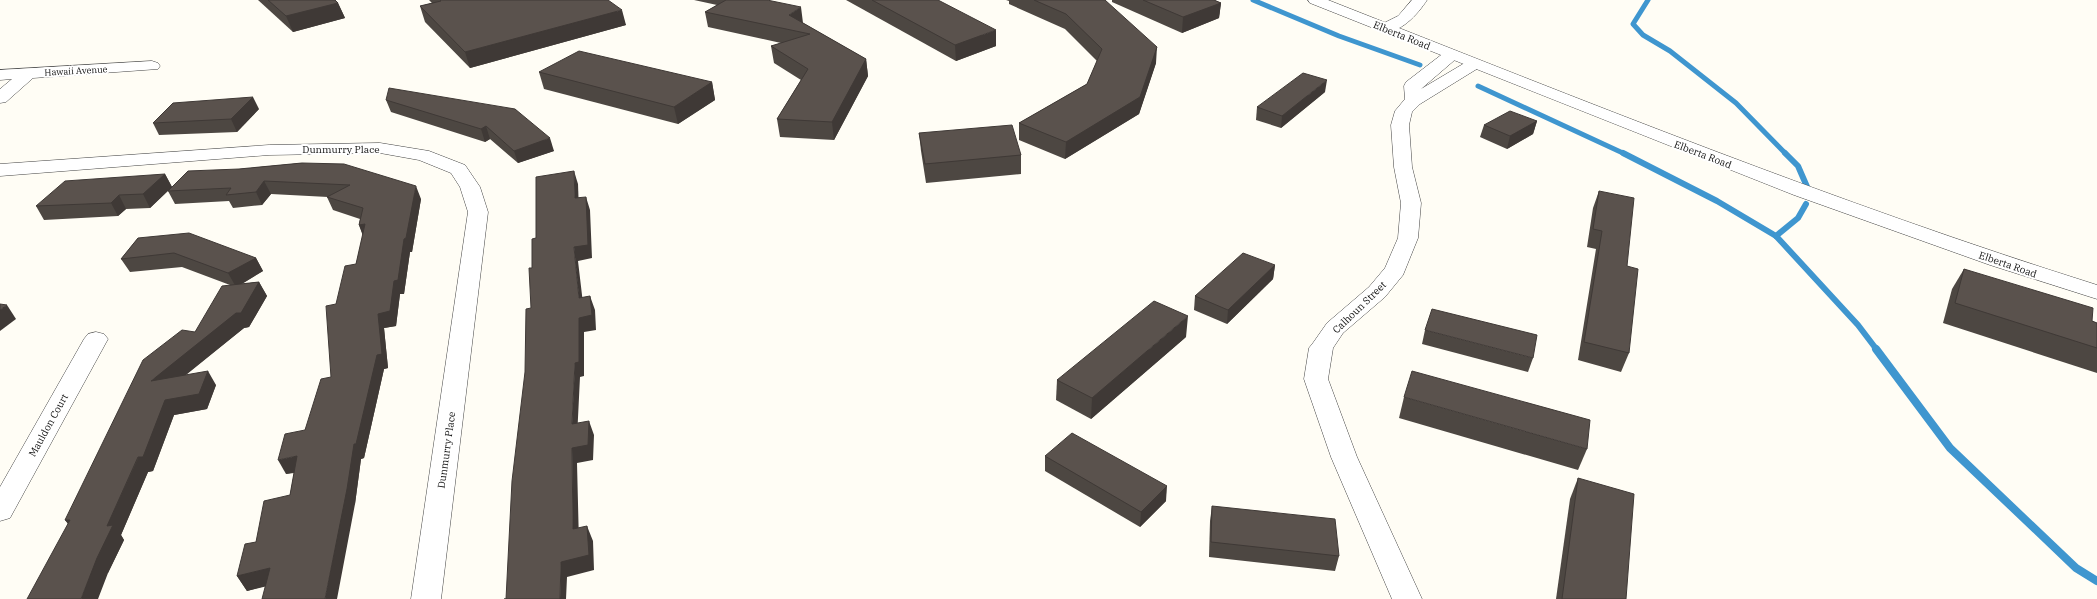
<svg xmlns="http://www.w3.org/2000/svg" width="2097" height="599" viewBox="0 0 2097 599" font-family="'IBM Plex Serif',serif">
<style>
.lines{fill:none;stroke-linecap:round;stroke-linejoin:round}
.stream-far2{stroke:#3f96cf;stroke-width:5}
.stream-far1{stroke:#3f96cf;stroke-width:6}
.stream{stroke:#3f96cf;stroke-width:8}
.minor-casing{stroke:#444;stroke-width:1}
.tertiary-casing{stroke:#444;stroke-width:1}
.minor{fill:#fff;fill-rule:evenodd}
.tertiary{fill:#fff;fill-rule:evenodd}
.wall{fill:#4d4742}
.shaded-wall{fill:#3f3936}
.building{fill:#5a524d;stroke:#3f3936}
.labels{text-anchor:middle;stroke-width:4;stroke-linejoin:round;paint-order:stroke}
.far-street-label{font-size:9px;fill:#111;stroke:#fff}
.street-label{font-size:10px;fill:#111;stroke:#fff}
</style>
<rect width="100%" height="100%" fill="#fffdf5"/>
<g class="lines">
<!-- stream-far2 -->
<g class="stream-far2">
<path d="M1253,0L1339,36L1420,65"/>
<path d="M1648,0L1633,24L1643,35L1670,51L1736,103L1786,154"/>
<path d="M1478,86L1625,154"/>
</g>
<!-- stream-far1 -->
<g class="stream-far1">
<path d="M1623,153L1717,201L1776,236L1858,325L1877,350"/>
<path d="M1785,153L1798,166L1808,189"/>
<path d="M1776,236L1798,218L1806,204"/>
</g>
<!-- stream -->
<path class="stream" d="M1876,349L1950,448L2076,568L2097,581"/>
<defs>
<g id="minor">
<path d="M1412,0H1427C1418,14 1399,36 1380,31L1377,28L1380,25L1398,16Z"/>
<path d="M1451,50L1457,52L1459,55L1457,58L1421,89L1468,61H1480L1482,64L1480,67L1420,104L1412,112L1409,125L1412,167L1421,203L1418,238L1403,275L1385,297L1343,333L1333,348L1328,379L1357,457L1422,599H1392L1331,457L1304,379L1309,348L1313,343L1327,323L1369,287L1385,268L1398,238L1401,203L1394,167L1391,125L1395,111L1405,99L1404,86L1406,82L1445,52Z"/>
<path d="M152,61L158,63L160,66L158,69L33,78L6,102L0,103V89L12,79L0,80V70Z"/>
<path d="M380,143L429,151L465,165L480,187L488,212L441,599H411L468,212L460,187L451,173L419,160L380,153L269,155L0,176V164L269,145Z"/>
<path d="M96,332L104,334L108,339L10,518L0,521V487L84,339L88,334Z"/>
</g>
<path id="tertiary" d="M1308,0H1328C1582,100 1836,203 2097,285V299L1990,265L1794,195L1310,3Z"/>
</defs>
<!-- minor casing -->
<use href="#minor" class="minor-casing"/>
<!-- tertiary casing -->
<use href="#tertiary" class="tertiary-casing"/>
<!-- minor -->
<use href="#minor" class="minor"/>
<!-- tertiary -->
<use href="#tertiary" class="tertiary"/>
</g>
<!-- wall -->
<g class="wall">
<path d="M258,0H335L338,3L345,18L293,32Z"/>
<path d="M429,0H608L626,25L470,68L425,22L420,6L432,3Z"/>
<path d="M694,0H767L803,23L866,59L868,76L834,140L780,137L777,119L801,80L774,63L771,46L781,43L708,27L705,12L717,5Z"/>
<path d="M846,0H938L996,46L956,61Z"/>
<path d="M1006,0H1105L1156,63L1139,114L1065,159L1019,140V123L1087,84L1097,61L1065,29L1009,4V1Z"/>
<path d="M1112,0H1214L1221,3L1219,18L1182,33L1112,2Z"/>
<path d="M539,72L712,82L715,100L678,124L544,89Z"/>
<path d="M1325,92L1281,128L1256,120L1257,107Z"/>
<path d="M386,100L515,109L554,151L518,163L490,139L485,142L391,112Z"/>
<path d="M259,109L237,132L159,135L153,123Z"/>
<path d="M1537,121L1533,134L1507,149L1480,137L1484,125Z"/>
<path d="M919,133L1021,155V174L926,183L921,151Z"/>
<path d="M302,163L421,199L412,252H410L404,294H400L396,326L384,328L388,368L384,369L364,458L361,459L355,504L265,586L247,591L237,576L256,542L290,495L294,473L286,474L305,430L331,377L336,304L356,264L363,235L359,225L360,219L333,210L327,197H328L271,194L262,205L233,208L229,201L175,204L168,191L239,169Z"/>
<path d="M165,174L172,187L150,208L126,209L118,216L44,220L36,206Z"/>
<path d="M1599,191L1627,266L1629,353L1621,372L1578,360L1596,249L1587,247L1593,208Z"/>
<path d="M138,238L256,258L263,271L242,284L259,282L267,296L249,327L244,328L185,375L216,385L207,409L174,415L153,471L148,472L121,535L124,540L108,573L65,520L195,332L230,285L182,267L130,272L121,259Z"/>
<path d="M1275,265L1273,279L1227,324L1194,310L1195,296Z"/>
<path d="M1964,269L2097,323V373L1943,323L1952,289Z"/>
<path d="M1425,330L1533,358L1528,372L1422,344Z"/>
<path d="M1186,337L1091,419L1056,400L1057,380Z"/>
<path d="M1404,397L1587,449L1578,470L1399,418Z"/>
<path d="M1045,456L1166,501L1140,527L1045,471Z"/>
<path d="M1578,478L1626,599H1556L1570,499Z"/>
<path d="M1212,506L1339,556L1335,571L1209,557L1210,521Z"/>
</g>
<!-- shaded-wall -->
<g class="shaded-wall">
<path d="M338,3L345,18L293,32L286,16Z"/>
<path d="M1221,3L1219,18L1182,33L1183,17Z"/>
<path d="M801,7L803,23L791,30L789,15Z"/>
<path d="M622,10L626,25L470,68L465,52Z"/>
<path d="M996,30V46L956,61L955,45Z"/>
<path d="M1157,47L1156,63L1139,114L1065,159L1066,142Z"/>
<path d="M866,59L868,76L834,140L832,122Z"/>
<path d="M1327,80L1325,92L1281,128L1282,116Z"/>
<path d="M712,82L715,100L678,124L674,107Z"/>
<path d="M253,97L259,109L237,132L231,119Z"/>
<path d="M1537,121L1533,134L1507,149L1510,136Z"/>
<path d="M486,126L490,139L485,142L481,129Z"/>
<path d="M550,138L554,151L518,163L514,151Z"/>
<path d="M574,171L578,184L579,212L575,198Z"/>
<path d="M165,174L172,187L150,208L143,194Z"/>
<path d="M264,181L271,194L262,205L256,192Z"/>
<path d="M416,186L421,199L412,252H410L404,294H400L396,326L384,328L388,368L384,369L364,458L361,459L355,504L337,599H325L378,314L394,281L404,239Z"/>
<path d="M119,195L126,209L118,216L111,203Z"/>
<path d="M586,197L590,210L592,258L578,261L584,312L579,298L574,247Z"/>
<path d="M365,224L364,239L359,225Z"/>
<path d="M256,258L263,271L236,287L228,273Z"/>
<path d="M1275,265L1273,279L1227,324L1228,310Z"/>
<path d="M259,282L267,296L249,327L244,328L160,396L151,381Z"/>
<path d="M590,296L595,310L596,330L584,332V376L580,377L577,438L572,424L575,363L579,318Z"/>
<path d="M7,305L16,319L0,331V310Z"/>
<path d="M1188,316L1186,337L1091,419L1092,398Z"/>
<path d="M208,371L216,385L207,409L174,415L153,471L148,472L121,535L124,540L108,573L98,599H81L107,526L165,400Z"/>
<path d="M589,421L594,435L593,460L577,463L579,544L573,529L572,448Z"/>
<path d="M297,456L306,470L286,474L278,460Z"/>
<path d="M1167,486L1166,501L1140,527L1141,512Z"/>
<path d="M65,520H70L77,535Z"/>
<path d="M587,526L593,541L594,570L567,577L566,599H560L561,562Z"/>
<path d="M270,568L280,583L247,591L237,576Z"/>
</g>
<!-- building -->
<g class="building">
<path d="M268,0H335L338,3L286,16Z"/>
<path d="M440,0H608L622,10L465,52L420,6L441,1Z"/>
<path d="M726,0H767L801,7L789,15L866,59L832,122L777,119L808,69L771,46L810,34L705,12Z"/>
<path d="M872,0H938L996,30L955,45Z"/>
<path d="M1034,0H1105L1157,47L1140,97L1066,142L1019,123L1087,84L1102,49L1066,14Z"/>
<path d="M1143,0H1214L1221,3L1183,17Z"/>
<path d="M579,51L712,82L674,107L539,72Z"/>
<path d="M1303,73L1327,80L1282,116L1257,107Z"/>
<path d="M389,88L515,109L550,138L514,151L486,126L481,129L386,100Z"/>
<path d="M253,97L231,119L153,123L173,103Z"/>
<path d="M1510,111L1537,121L1510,136L1484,125Z"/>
<path d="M1012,125L1021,155L925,164L919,133Z"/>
<path d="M302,163L344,164L416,186L406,238L404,239L398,280L394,281L390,311L378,314L382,354L377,355L356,444H354L347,489L325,599H262L270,568L237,576L245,544L256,542L264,501L290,495L297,456L278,460L285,434L305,430L321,379L331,377L326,306L336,304L345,266L356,264L365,224L359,225L363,208L327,197L350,185L264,181L256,192L226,195L231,188L168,191L188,171L239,169Z"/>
<path d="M574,171L575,198L586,197L588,245L574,247L579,298L590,296L592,315L579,318V362L575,363L572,424L589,421L588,445L572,448L573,529L587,526L589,555L561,562L560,599H504H506L512,481L525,372L526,309L531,308L529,268H532V239L536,238V177Z"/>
<path d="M165,174L143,194L119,195L111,203L36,206L65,181Z"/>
<path d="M1599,191L1634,198L1627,266L1638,269L1629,353L1584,342L1602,231L1593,229Z"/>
<path d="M189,233L256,258L228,273L174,253L121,259L138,238Z"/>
<path d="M1243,253L1275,265L1228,310L1195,296Z"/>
<path d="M1964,269L2093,308L2092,321L2097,323V348L1955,303Z"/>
<path d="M259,282L241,313H236L151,381L208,371L199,394L165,400L143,457H138L107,526L113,525L97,558L81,599H27L70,520H65L143,360L182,330L195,332L222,286Z"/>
<path d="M1154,301L1188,316L1092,398L1057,380Z"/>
<path d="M0,304L7,305L0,310Z"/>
<path d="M1432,309L1537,335L1533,358L1425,330Z"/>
<path d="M1412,371L1590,420L1587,449L1404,397Z"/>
<path d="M1072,433L1167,486L1141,512L1045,456Z"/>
<path d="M1578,478L1634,494L1626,599H1562Z"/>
<path d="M1212,506L1335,519L1339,556L1211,542Z"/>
</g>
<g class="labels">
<!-- far-street labels -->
<g class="far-street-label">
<text transform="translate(76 71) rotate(-3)" y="3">Hawaii Avenue</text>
</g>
<!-- street labels -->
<g class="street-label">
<text transform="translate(1402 35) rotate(22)" y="4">Elberta Road</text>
<text x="341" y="153">Dunmurry Place</text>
<text transform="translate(1703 154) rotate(21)" y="4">Elberta Road</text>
<text transform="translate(2008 264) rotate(19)" y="4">Elberta Road</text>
<text transform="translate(1359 307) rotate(-44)" y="4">Calhoun Street</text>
<text transform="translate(48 425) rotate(-61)" y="4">Mauldon Court</text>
<text transform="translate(446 450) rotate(-82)" y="4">Dunmurry Place</text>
</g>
</g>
</svg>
